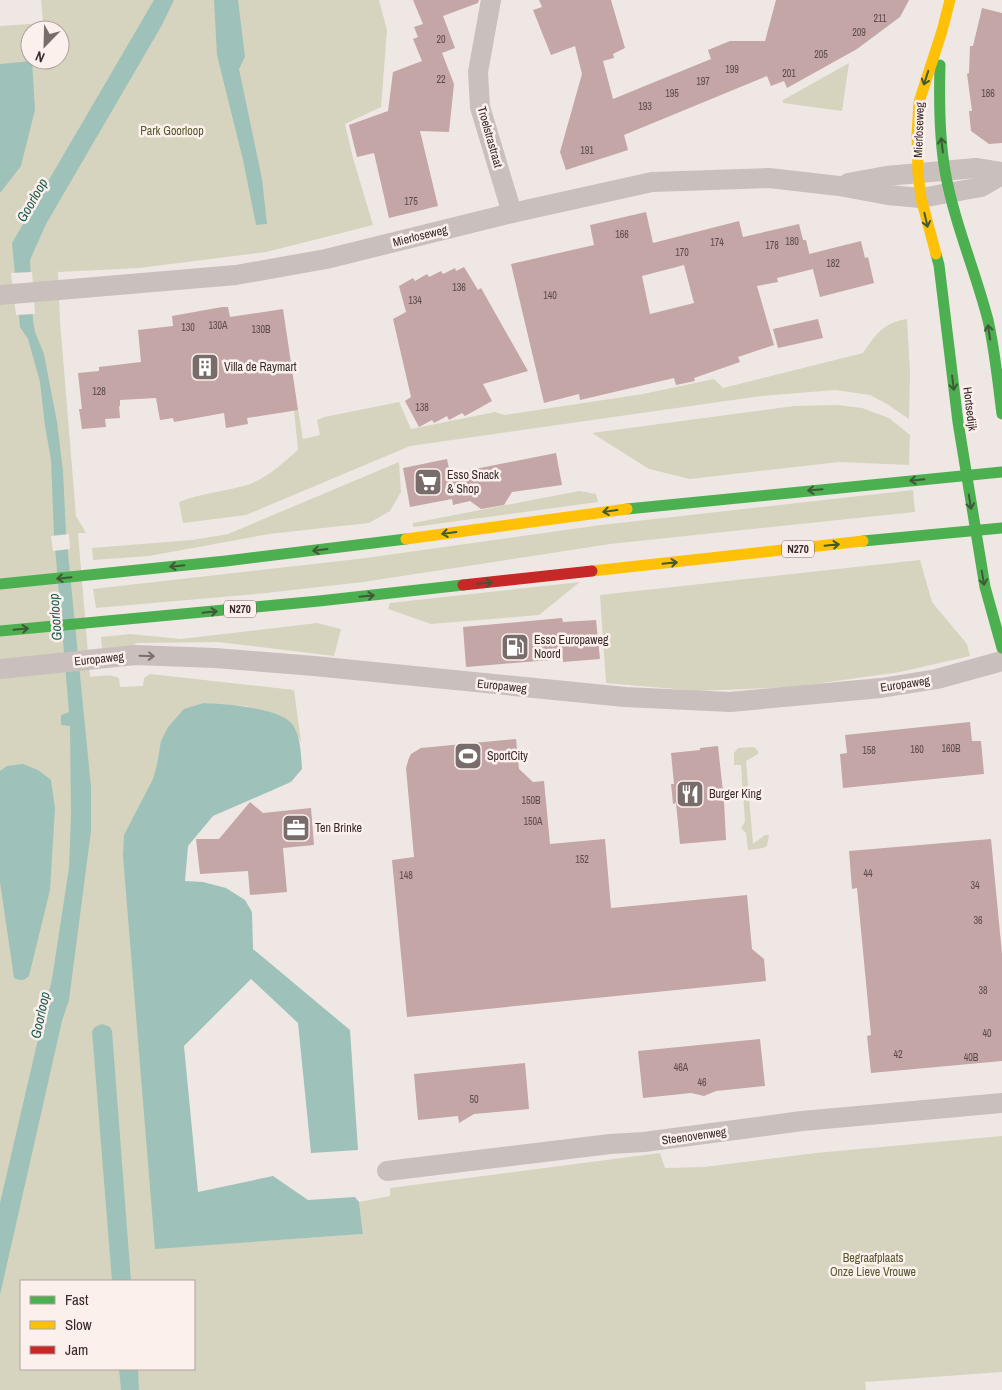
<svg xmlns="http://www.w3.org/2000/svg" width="1002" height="1390" viewBox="0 0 1002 1390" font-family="'Archivo Narrow',sans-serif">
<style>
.green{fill:#d6d4be;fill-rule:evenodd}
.water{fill:#9ec2b9}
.pier{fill:#efe7e4}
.building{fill:#c3a6a5;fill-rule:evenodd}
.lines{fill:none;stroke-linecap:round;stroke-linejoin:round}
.street{stroke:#c9bfbc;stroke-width:20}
.fast{stroke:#4caf50;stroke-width:11}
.slow{stroke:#ffc107;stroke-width:11}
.jam{stroke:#c62828;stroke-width:11}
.oneway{stroke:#405937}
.oneway2{stroke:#7a6e6c}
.labels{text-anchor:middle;stroke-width:5;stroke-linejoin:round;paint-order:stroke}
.number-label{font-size:10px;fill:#5c4a49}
.shield{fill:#fbf0ec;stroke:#746664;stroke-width:1}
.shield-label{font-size:11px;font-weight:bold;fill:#3a2b2a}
.street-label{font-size:12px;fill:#3a2b2a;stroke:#fbf0ec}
.park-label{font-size:12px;fill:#54592c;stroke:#fbf0ec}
.poi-label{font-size:12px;fill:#3a2b2a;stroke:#fbf0ec;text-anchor:start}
.water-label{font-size:14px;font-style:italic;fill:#1d5e52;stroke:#fbf0ec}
</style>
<rect width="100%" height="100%" fill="#efe7e4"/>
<!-- green -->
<g class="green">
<path d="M41,0H379L387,30L381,107L345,124L353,158L373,225L266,252L139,268L58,272L60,321L76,516L86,533H78L90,677C100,676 109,674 119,678L120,687L143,686L144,678L150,674L294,690L301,742L290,722L270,712L245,706L203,703L184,710L176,1247L363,1234L359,1202L390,1196V1188L660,1153L665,1168L704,1167L816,1153L1002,1136V1372L865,1382L866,1390H0V26L43,23ZM30,30H60V60H30ZM21,1281H194V1369H21Z"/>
<path d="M849,63L842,111L783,103V100Z"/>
<path d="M907,319L910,373L909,419L887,404L870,395L835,390L761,396L410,446L246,515L183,523L179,502C201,493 224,492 247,485C266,479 283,463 298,450L294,410L298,409L303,439L320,435L317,420L324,417L399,402L411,429L495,412L505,415L643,394L714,379L723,388L863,353C876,334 883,323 907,319Z"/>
<path d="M838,405L862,408L889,418L910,435L909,465L839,462L690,479L649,469L592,433L794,406Z"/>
<path d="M399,462L401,492L390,511L369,523L269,534L149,556L93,560L92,548L192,540L228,534Z"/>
<path d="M913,490L915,512L610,544L363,582L266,593L96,608L93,589L366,558L601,525Z"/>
<path d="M579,491L596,494L598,502L413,527V523Z"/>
<path d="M920,560L932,602L967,644L970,656L900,672L793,687L698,691L606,683L600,595Z"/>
<path d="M580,582L539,615L431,624L388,609L390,603Z"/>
<path d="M317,623L341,629L334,656L218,642L137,643L124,650H102L101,637L130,634L181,639Z"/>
<path d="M754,747L758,751V754L746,761L753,844L765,835H769L767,846L763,848L748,850L746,833L741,828L745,822L741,765H734V753L738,748Z"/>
</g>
<!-- water -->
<g class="water">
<path d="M154,0H174L162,25L46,224L30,260L33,321L35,332L44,354L57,422L63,471L66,533L91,787V831L69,1000L62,1021L0,1295V1203L52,979L69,868L71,815L70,726L61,725V715L69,712L54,535L51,460L45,426L40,382L28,339L20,327L12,243Z"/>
<path d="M214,0H238L245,57L239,69L262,179L267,224L256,225L243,160L217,55Z"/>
<path d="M32,61L35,110L21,166L0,193V64Z"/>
<path d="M203,703C225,704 272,707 289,721C301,731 301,755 302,769L291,782L213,816L188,846L185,881L203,882L226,888L245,900L252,912L253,949L350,1030L358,1150L311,1153L298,1023L251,979L184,1046L198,1192L273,1176L308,1200L355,1197L359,1202L363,1234L155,1249L123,856L124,835L153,779L157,765L161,741L168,727L184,709Z"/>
<path d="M23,764L38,770L51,780L55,808L50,890L29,976C24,981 21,981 14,978L0,882V771L7,766Z"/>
<path d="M102,1024L110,1027L112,1031L131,1281H112L92,1031L95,1027Z"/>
<path d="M119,1369H138L139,1390H121Z"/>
</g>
<!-- pier -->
<g class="pier">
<path d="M32,272L35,314L16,315L11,273Z"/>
<path d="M69,534L70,549L53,551L51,536Z"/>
</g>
<!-- building -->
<g class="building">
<path d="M413,0H479L478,3L443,16L455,48L442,53L454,84L449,132L420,131L438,206L389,218L374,153L357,157L349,125L388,111L393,72L422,61L413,39L418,37L414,27L423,24Z"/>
<path d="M539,0H611L625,48L613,54L614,58L603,61L613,99L711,59L708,50L730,41H765L776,0H909L900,17L857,49L787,88L784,81L771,86L767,76L624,135L628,150L566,170L560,152L582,74L575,46L551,55L533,10L542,7Z"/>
<path d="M982,8L1002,13V143L989,144L971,131L969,111H972L967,74L969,73L970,46H973Z"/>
<path d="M646,212L653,243L739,221L743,237L799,224L803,240H806L813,269L777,278L778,282L757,286L774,345L738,357L740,362L694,378L695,381L676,385L674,378L580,400L579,394L544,403L511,264L594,245L590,225ZM684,265L694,303L650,314L642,276Z"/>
<path d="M861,241L865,258L868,257L874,283L820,297L809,254Z"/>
<path d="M464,267L478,290L481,288L528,371L483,384L492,401L465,416L462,413L449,420L447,416L434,423L432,420L419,427L405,401L411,397L393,319L406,312L399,286L413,278L415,281L427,274L429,277L441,271L443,274L455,268L456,271Z"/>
<path d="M222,307H228L230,317L283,309L298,410L247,418L248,424L226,428L224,413L174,422L173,418L160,420L156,398L120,400V406H119L120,418L105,419L106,427L82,429L79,409H82L78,373L99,371V367L141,362L138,330L173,326L172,316Z"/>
<path d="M818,319L823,338L778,348L773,329Z"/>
<path d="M556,453L562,485L512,492L504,505L481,509L470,501L453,505L452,499L410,507L403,468L447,459L450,474Z"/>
<path d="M562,618L563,622L596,620L600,659L563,662V659L466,667L463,627Z"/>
<path d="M970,722L972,741H981L984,774L843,788L840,754L847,753L845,735Z"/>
<path d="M516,739L519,769L533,782L544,781L550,844L605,839L611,908L747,895L752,949L764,959L766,981L407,1017L392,860L414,857L406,768L409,758L411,754L421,748Z"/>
<path d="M718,746L724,801L726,840L680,844L676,803L673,804L671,784H674L671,753L700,750V748Z"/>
<path d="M250,802L263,813L311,808L314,845L283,848L287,892L250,895L248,871L200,874L196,839H219Z"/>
<path d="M991,839L1002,954V1061L871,1073L867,1036L871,1035L857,888L852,889L849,851Z"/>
<path d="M760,1039L765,1086L716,1091L704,1096L691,1093L643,1098L638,1051Z"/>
<path d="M525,1063L529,1109L474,1114L459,1123L458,1116L418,1120L414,1074Z"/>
</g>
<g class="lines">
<!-- street -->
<g class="street">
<path d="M491,0L478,72L480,107L512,213"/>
<path d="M848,183L886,176L976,168L1002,172"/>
<path d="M0,295L236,275L326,259L512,213L652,182L769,178L839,186L888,195L921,198L981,187L1002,175"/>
<path d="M0,669L135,655L215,658L314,666L625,697L730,702L881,688L937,679L1002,661"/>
<path d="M387,1171L610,1144L644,1142L802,1121L1002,1103"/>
</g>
<!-- fast -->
<g class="fast">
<path d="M940,65C939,100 939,136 945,171C954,222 975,270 988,320C995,351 998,383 1002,414"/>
<path d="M936,254L939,265L958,422L985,587L1002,648"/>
<path d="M627,509L1002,472"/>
<path d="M863,541L1002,528"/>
<path d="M0,584L226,561L406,539"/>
<path d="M0,631L319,601L463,585"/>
</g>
<!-- slow -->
<g class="slow">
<path d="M936,254L921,198L918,173L917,135L919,102L942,31L950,0"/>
<path d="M406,539L627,509"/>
<path d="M592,571L863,541"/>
</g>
<!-- jam -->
<path class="jam" d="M463,585L592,571"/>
</g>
<!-- one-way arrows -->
<defs><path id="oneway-shaft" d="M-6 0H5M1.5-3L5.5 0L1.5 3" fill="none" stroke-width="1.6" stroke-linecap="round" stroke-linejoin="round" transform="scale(1.25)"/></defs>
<g class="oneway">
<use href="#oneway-shaft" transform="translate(926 78) rotate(108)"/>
<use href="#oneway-shaft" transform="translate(942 145) rotate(-97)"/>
<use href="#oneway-shaft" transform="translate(926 220) rotate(77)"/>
<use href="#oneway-shaft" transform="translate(989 332) rotate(-99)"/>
<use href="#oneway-shaft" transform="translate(953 383) rotate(83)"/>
<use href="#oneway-shaft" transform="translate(917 480) rotate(174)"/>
<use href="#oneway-shaft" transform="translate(815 490) rotate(175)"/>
<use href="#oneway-shaft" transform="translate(970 502) rotate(81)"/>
<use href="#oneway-shaft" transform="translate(610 511) rotate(172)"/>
<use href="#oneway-shaft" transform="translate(449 533) rotate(172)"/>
<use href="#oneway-shaft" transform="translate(832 545) rotate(-6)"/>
<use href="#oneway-shaft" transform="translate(320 550) rotate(173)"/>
<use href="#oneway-shaft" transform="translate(670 563) rotate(-6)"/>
<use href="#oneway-shaft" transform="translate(177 566) rotate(174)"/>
<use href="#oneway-shaft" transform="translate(64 578) rotate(174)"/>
<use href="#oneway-shaft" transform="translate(983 578) rotate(80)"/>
<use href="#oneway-shaft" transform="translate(485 583) rotate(-6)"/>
<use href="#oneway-shaft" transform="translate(367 596) rotate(-6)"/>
<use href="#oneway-shaft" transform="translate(210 612) rotate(-6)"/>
<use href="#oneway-shaft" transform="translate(21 629) rotate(-5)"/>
</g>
<use class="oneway2" href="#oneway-shaft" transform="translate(147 656) rotate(2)"/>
<!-- icons -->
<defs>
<symbol id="building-square" viewBox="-11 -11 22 22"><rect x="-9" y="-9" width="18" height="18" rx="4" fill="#796d6b" stroke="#fbf0ec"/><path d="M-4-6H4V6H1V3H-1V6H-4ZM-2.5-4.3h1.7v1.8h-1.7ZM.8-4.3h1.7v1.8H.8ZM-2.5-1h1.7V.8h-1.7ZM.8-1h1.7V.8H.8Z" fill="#fff"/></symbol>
<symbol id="supermarket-square" viewBox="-11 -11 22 22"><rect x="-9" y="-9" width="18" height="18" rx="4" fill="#796d6b" stroke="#fbf0ec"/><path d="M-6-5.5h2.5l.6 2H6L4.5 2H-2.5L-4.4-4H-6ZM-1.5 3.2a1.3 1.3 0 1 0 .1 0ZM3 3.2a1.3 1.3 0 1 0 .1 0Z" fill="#fff"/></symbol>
<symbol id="fuel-square" viewBox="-11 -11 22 22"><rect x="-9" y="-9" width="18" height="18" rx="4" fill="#796d6b" stroke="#fbf0ec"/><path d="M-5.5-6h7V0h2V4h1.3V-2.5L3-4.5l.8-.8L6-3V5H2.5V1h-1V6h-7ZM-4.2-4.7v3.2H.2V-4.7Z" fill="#fff"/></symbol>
<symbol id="stadium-square" viewBox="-11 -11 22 22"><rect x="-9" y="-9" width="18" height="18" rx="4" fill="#796d6b" stroke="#fbf0ec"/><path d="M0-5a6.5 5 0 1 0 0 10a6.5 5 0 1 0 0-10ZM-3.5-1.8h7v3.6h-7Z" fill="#fff"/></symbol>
<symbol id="restaurant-square" viewBox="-11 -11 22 22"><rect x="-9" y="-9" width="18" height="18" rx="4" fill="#796d6b" stroke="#fbf0ec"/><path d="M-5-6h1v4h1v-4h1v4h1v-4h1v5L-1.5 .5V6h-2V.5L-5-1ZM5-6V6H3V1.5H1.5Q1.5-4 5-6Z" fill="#fff"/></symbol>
<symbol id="office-square" viewBox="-11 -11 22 22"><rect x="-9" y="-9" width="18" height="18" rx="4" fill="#796d6b" stroke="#fbf0ec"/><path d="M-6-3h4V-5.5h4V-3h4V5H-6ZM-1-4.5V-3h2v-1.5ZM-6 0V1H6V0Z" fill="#fff"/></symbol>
</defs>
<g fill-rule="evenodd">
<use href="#building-square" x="189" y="351" width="32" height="32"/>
<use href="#supermarket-square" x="412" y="466" width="32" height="32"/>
<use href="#fuel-square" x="499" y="631" width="32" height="32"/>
<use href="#stadium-square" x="452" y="740" width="32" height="32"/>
<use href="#restaurant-square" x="674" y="778" width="32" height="32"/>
<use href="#office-square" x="280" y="812" width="32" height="32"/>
</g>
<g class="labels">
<!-- number labels -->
<g class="number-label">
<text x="880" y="22">211</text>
<text x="859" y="36">209</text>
<text x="441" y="43">20</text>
<text x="821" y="58">205</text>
<text x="732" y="73">199</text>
<text x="789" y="77">201</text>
<text x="441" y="83">22</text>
<text x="703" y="85">197</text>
<text x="672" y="97">195</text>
<text x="988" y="97">186</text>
<text x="645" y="110">193</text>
<text x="587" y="154">191</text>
<text x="411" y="205">175</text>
<text x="622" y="238">166</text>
<text x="792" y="245">180</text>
<text x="717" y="246">174</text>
<text x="772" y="249">178</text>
<text x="682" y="256">170</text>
<text x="833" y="267">182</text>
<text x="459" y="291">136</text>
<text x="550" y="299">140</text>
<text x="415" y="304">134</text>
<text x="218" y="329">130A</text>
<text x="188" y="331">130</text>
<text x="261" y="333">130B</text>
<text x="99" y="395">128</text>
<text x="422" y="411">138</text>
<text x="951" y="752">160B</text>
<text x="917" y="753">160</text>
<text x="869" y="754">158</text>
<text x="531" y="804">150B</text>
<text x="533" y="825">150A</text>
<text x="582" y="863">152</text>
<text x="868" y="877">44</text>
<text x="406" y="879">148</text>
<text x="975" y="889">34</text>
<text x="978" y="924">36</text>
<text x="983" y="994">38</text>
<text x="987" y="1037">40</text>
<text x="898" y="1058">42</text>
<text x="971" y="1061">40B</text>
<text x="681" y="1071">46A</text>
<text x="702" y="1086">46</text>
<text x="474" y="1103">50</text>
</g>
<!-- shield labels -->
<g class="shield">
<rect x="782" y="540.5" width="32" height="17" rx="4"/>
<rect x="224" y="600.5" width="32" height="17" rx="4"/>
</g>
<g class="shield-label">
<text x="798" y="553">N270</text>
<text x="240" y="613">N270</text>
</g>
<!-- street labels -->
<g class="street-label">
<text transform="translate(919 130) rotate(-88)" y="4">Mierloseweg</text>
<text transform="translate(490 137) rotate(74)" y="4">Troelstrastraat</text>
<text transform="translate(420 236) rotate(-14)" y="4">Mierloseweg</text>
<text transform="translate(970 409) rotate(83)" y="4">Hortsedijk</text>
<text transform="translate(99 659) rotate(-6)" y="4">Europaweg</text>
<text transform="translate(905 684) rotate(-9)" y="4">Europaweg</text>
<text transform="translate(502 686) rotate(6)" y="4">Europaweg</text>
<text transform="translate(694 1136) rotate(-8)" y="4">Steenovenweg</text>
</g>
<!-- park labels -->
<g class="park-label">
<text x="172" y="135">Park Goorloop</text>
<text x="873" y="1262">Begraafplaats<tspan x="873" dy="14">Onze Lieve Vrouwe</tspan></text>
</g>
<!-- poi labels -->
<g class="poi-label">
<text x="224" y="371">Villa de Raymart</text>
<text x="447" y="479">Esso Snack<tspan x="447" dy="14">&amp; Shop</tspan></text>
<text x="534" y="644">Esso Europaweg<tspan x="534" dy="14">Noord</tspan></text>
<text x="487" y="760">SportCity</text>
<text x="709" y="798">Burger King</text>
<text x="315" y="832">Ten Brinke</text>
</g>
<!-- water labels -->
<g class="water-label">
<text transform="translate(32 200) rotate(-60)" y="5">Goorloop</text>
<text transform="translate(55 617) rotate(-94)" y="5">Goorloop</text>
<text transform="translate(40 1015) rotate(-78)" y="5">Goorloop</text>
</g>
</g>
<!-- legend -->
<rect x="20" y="1280" width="175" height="90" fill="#fbf0ec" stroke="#aea19e"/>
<rect x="30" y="1296" width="25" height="8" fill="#4caf50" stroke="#aea19e"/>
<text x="65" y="1305" font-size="15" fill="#3a2b2a">Fast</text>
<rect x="30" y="1321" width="25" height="8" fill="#ffc107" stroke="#aea19e"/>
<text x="65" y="1330" font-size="15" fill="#3a2b2a">Slow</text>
<rect x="30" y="1346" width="25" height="8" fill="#c62828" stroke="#aea19e"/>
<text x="65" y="1355" font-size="15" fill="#3a2b2a">Jam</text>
<!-- north arrow -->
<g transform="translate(45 45) rotate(203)"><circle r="24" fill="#fbf0ec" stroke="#aea19e"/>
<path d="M0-4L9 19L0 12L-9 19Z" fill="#796d6b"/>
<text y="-8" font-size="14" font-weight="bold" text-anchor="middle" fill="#3a2b2a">N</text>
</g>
</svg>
